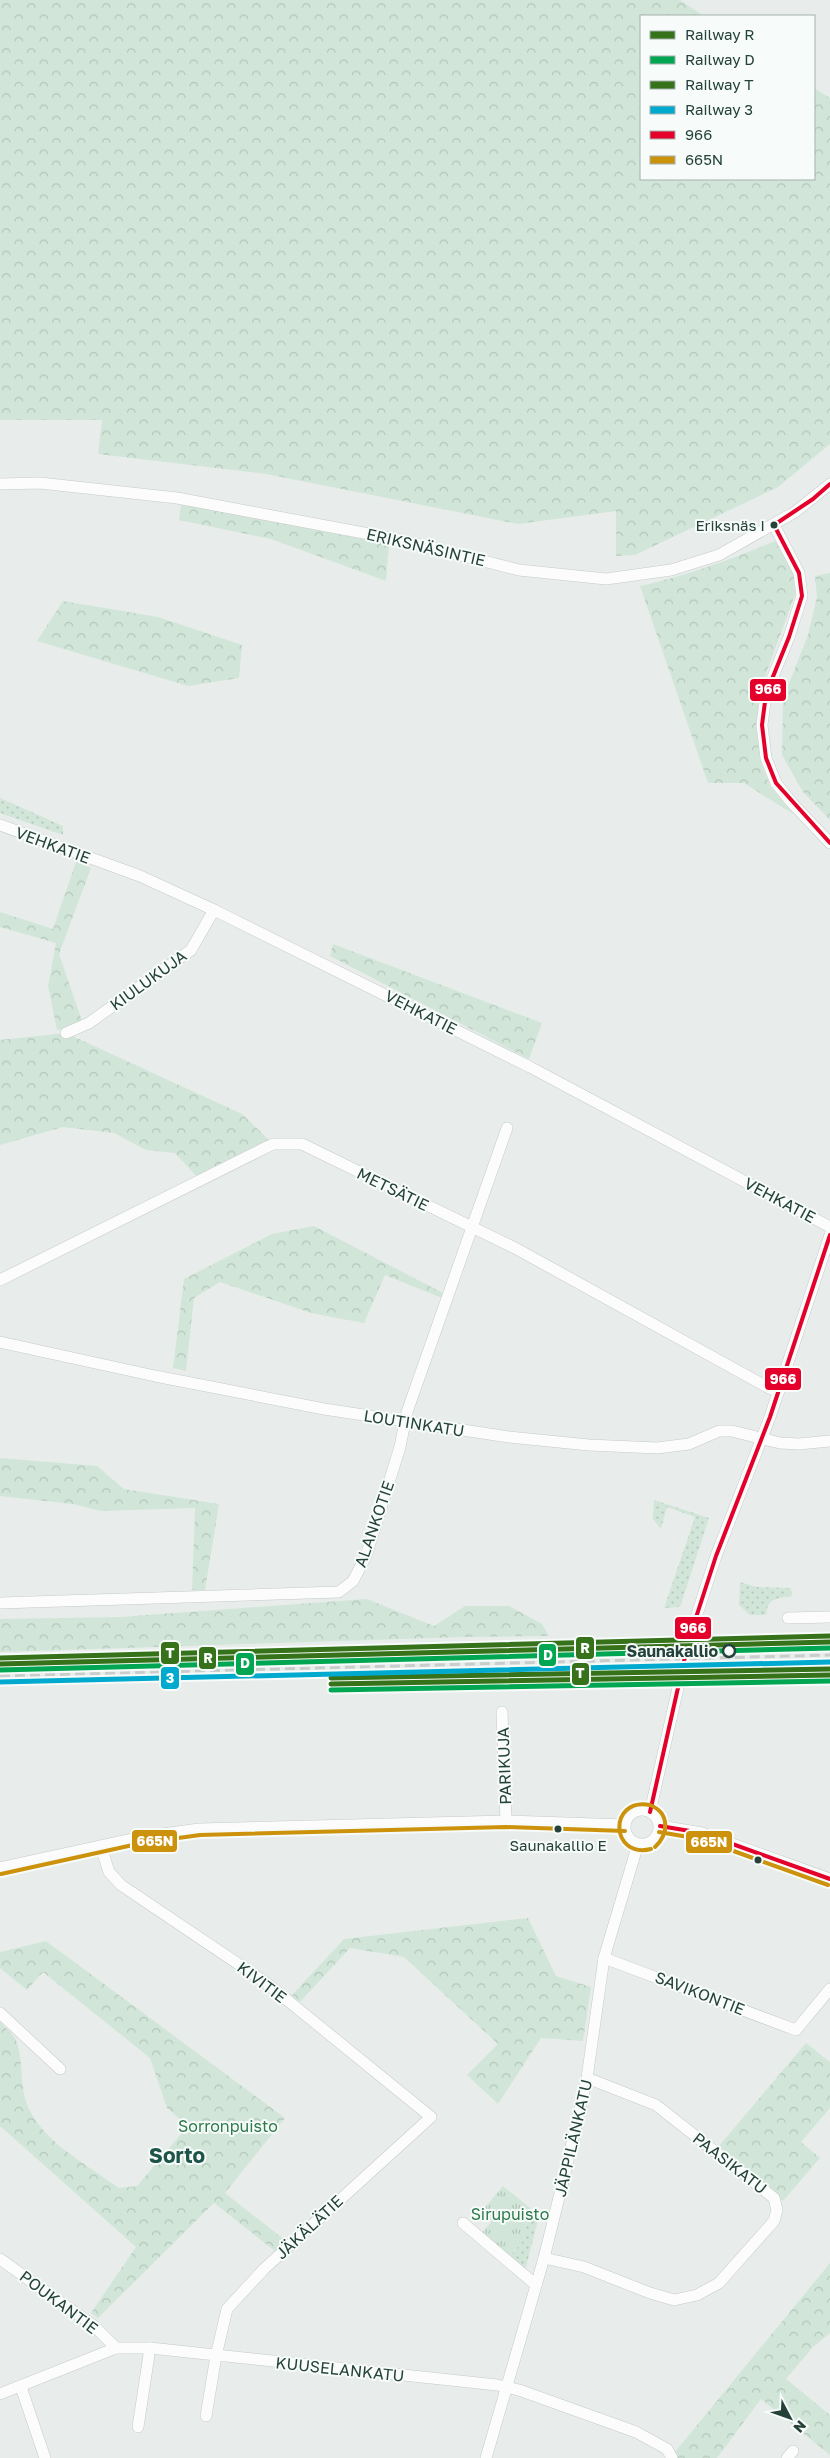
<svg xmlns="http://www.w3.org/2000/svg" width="830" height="2458" viewBox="0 0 830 2458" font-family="'Golos Text',sans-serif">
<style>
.grass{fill:url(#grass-dots)}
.forest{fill:url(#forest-crowns)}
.park{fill:url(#park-tufts)}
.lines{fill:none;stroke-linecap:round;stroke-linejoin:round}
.minor-casing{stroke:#c5cac8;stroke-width:12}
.minor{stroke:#fcfcfc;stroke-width:11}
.rail{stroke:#c9cdcc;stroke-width:3;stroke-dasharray:10 5;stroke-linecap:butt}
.bus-1-casing{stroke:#f7fbf9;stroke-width:8}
.bus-2-casing{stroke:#f7fbf9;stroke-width:8}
.bus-1{stroke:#e4002b;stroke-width:4}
.bus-2{stroke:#cd920c;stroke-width:4}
.rail-1-casing{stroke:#f7fbf9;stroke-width:9}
.rail-2-casing{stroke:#f7fbf9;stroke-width:9}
.rail-3-casing{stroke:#f7fbf9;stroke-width:9}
.rail-4-casing{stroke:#f7fbf9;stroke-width:9}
.rail-1{stroke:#357219;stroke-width:5}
.rail-2{stroke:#00a651;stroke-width:5}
.rail-3{stroke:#357219;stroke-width:5}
.rail-4{stroke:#00a9ce;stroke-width:5}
.bus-dot{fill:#24423a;stroke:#f7fbf9;stroke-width:2}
.stop-dot{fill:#f7fbf9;stroke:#24423a;stroke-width:2.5}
.labels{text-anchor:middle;stroke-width:4;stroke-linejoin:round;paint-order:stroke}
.bus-label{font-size:15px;fill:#24423a;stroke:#f7fbf9;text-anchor:end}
.street-label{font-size:16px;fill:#24423a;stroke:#f7fbf9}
.stop-label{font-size:16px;font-weight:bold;fill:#24423a;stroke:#f7fbf9;text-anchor:end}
.park-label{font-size:16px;fill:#2d7a4b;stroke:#f7fbf9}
.district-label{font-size:21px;font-weight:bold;fill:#1f5548;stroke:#f7fbf9}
.line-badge{stroke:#f7fbf9;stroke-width:2}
.badge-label{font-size:14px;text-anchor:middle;font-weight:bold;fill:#fff}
</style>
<defs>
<pattern id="grass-dots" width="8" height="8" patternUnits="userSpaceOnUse" patternTransform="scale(1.25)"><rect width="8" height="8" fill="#d1e6d8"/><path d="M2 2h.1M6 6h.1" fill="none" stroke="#b3c6ba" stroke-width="1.8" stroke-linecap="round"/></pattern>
<pattern id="forest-crowns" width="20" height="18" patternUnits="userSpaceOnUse" patternTransform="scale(1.25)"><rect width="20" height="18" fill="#d1e6d8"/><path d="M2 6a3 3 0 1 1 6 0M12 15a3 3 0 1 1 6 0" fill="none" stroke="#b3c6ba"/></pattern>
<pattern id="park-tufts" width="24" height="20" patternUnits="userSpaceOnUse" patternTransform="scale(1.25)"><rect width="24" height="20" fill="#d1e6d8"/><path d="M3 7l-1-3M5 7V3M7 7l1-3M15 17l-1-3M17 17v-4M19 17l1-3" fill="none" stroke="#b3c6ba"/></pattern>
</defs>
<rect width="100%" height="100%" fill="#e8edeb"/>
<!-- grass -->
<g class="grass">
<path d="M0,798L63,826V835L0,813Z"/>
<path d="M654,1500L709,1518L680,1607L664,1608L695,1517L667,1507L661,1529L653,1519Z"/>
<path d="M740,1582L756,1587L791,1588L792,1596C777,1599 768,1597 766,1615H750L739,1605Z"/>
<path d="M530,2208L539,2216L525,2271L509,2257L523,2241Z"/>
</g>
<!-- forest -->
<g class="forest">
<path d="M0,0H680L704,16H641V179H814V88L830,98V444L778,487L635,555L616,556V511L518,524L266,474L98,454L102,420H0Z"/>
<path d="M181,504L389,544L386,581L271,539L179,520Z"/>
<path d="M775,541L794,575L795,595L760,690L756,727L761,763L770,786L793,814L744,783H708L640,586C687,576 730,560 775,541Z"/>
<path d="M830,573V820L803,792L782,755L783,699L808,635L817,597L815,576Z"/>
<path d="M63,601L158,617L242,645L239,678L188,686L37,641Z"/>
<path d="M76,862L91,868L59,954L82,1021L65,1029L57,1030L48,986L56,943L0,927V912L53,929Z"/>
<path d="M333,944L542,1023L529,1059L330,956Z"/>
<path d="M66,1033L242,1114L273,1144L199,1179L175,1153L146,1150L114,1133L63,1127L0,1145V1040Z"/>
<path d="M314,1226L443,1293L442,1298L385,1275L364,1323L311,1313L220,1282L194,1298L186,1371L173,1368L184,1279L272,1234Z"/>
<path d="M0,1458L97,1466L124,1489L219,1504L205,1590H192L195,1508L101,1511L73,1504L0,1496Z"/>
<path d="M367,1599L434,1626L465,1606H509L542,1624L549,1636L466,1637L0,1652V1619L120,1617Z"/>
<path d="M528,1918L556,1976L591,1987L583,2041L541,2038L498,2104L467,2075L498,2044L404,1957L350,1948L300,2002L292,1995L344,1939Z"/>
<path d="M46,1941L285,2118L225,2193L286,2241L275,2251L214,2203L98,2318L91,2313L136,2247L0,2126V2022C5,2028 15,2035 17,2043C24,2064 19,2086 28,2107C44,2143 88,2165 119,2188L137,2186L188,2126L167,2108L150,2058L43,1972L27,1990L0,1968V1952Z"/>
<path d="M806,2043L830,2062V2108L801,2142L820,2158L783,2201L719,2146Z"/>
<path d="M830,2263V2333L813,2347L786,2379L830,2415V2455L761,2399L717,2458H675V2452Z"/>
</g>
<!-- park -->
<path class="park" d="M503,2186L530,2208L523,2241L509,2257L481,2234L492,2221L482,2211Z"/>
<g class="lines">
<defs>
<g id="minor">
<path d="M0,484L40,483L177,498L401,540L519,570L606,579L671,570L719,555L795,512L830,484"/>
<path d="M774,525L799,573L802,596L789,637L766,694L762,725L766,758L776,783L792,803L830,843"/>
<path d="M0,825L140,876L214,910L530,1067L830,1227"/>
<path d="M66,1033L89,1023L191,950L214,910"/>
<path d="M0,1280L273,1144H302L515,1248L769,1388L779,1391"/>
<path d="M0,1342L155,1376L324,1409L509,1437L589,1445L657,1448L689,1444L719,1431H732L780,1443L799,1444L830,1441"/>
<path d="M0,1603L339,1592L353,1581L366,1556L400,1447L407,1412L507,1128"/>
<path d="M788,1618L830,1617"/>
<path d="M502,1712L506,1821"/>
<circle cx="642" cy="1827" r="17"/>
<path d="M650,1812L689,1639L716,1556L770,1417L830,1235"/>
<path d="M660,1826L702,1833L830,1879"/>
<path d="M101,1847L109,1872L121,1885L265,1982L431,2117L265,2268L227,2309L216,2356L206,2416"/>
<path d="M0,1868L141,1837L199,1829L506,1821L625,1825"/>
<path d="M604,1958L796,2030L830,1989"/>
<path d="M0,2013L60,2069"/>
<path d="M463,2223L536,2285"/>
<path d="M544,2258L584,2267L650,2293L674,2300L697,2295L719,2283L774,2221L777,2210L774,2198L656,2105L587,2078"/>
<path d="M0,2259L94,2326L116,2348"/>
<path d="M21,2387L45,2458"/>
<path d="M0,2394L116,2348H150L497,2385L519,2390L636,2432L667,2449L672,2458"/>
<path d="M138,2427L150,2348"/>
<path d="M486,2458L544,2258L565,2173L587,2078L604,1958L638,1844"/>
<path d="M787,2458L793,2451"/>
</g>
</defs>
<!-- minor casing -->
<use href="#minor" class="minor-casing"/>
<!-- minor -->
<use href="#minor" class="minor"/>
<!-- rail -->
<path class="rail" d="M0,1676L830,1655"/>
<defs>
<g id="bus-1">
<path d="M774,525L799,573L802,596L789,637L766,694L762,725L766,758L776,783L830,843"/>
<path d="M774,525L813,499L830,484"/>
<path d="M650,1812L689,1639L716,1556L770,1417L830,1235"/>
<path d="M660,1826L702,1833L830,1879"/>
</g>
<g id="bus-2">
<path d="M659,1832L700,1839L828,1885"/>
<path d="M651,1849C610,1859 608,1797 650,1805C670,1813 669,1834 655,1847"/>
<path d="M1,1874L142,1843L200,1835L506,1827L625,1831"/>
</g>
</defs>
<!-- bus-1 casing -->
<use href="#bus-1" class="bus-1-casing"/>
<!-- bus-2 casing -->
<use href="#bus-2" class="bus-2-casing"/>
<!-- bus-1 -->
<use href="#bus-1" class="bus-1"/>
<!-- bus-2 -->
<use href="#bus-2" class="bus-2"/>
<defs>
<g id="rail-1">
<path d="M0,1664L830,1642"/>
<path d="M331,1684L830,1675"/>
</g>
<g id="rail-2">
<path d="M0,1670L830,1648"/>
<path d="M331,1690L830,1681"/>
</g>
<g id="rail-3">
<path d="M0,1658L830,1636"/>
<path d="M331,1678L830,1669"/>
</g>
<path id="rail-4" d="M0,1682L830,1662"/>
</defs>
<!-- rail-1 casing -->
<use href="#rail-1" class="rail-1-casing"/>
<!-- rail-2 casing -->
<use href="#rail-2" class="rail-2-casing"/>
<!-- rail-3 casing -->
<use href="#rail-3" class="rail-3-casing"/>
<!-- rail-4 casing -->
<use href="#rail-4" class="rail-4-casing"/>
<!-- rail-1 -->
<use href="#rail-1" class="rail-1"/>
<!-- rail-2 -->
<use href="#rail-2" class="rail-2"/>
<!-- rail-3 -->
<use href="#rail-3" class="rail-3"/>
<!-- rail-4 -->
<use href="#rail-4" class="rail-4"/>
</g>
<!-- markers -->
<g class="bus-dot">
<circle cx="774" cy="525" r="4.5"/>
<circle cx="558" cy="1829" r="4.5"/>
<circle cx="758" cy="1860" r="4.5"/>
</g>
<circle class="stop-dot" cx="729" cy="1651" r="6"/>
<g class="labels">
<!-- bus labels -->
<g class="bus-label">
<text x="765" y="531">Eriksnäs I</text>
<text x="558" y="1851" text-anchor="middle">Saunakallio E</text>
</g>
<!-- street labels -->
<g class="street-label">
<text transform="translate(426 547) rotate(13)" y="6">ERIKSNÄSINTIE</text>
<text transform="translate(53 845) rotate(20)" y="6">VEHKATIE</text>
<text transform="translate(148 980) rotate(-36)" y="6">KIULUKUJA</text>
<text transform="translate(421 1012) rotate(27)" y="6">VEHKATIE</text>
<text transform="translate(393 1189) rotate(26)" y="6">METSÄTIE</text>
<text transform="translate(780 1200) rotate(28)" y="6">VEHKATIE</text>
<text transform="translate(414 1423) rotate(9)" y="6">LOUTINKATU</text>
<text transform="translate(374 1524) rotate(-71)" y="6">ALANKOTIE</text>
<text transform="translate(504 1766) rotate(-92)" y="6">PARIKUJA</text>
<text transform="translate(262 1982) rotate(37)" y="6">KIVITIE</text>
<text transform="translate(700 1993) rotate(21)" y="6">SAVIKONTIE</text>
<text transform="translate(573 2138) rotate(-77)" y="6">JÄPPILÄNKATU</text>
<text transform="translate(730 2163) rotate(38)" y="6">PAASIKATU</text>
<text transform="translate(309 2227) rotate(-43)" y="6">JÄKÄLÄTIE</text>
<text transform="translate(59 2302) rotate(37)" y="6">POUKANTIE</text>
<text transform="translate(340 2369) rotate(6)" y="6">KUUSELANKATU</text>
</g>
<!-- stop labels -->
<g class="stop-label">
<text x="718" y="1657">Saunakallio</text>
</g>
<!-- park labels -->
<g class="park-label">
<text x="228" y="2132">Sorronpuisto</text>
<text x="510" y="2220">Sirupuisto</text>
</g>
<!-- district labels -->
<g class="district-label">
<text x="177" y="2163">Sorto</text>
</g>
</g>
<g class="line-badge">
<rect x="749" y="678" width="38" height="24" rx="5" fill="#e4002b"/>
<rect x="764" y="1367" width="38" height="24" rx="5" fill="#e4002b"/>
<rect x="674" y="1616" width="38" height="24" rx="5" fill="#e4002b"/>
<rect x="575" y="1636" width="20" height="24" rx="5" fill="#357219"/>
<rect x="160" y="1641" width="20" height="24" rx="5" fill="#357219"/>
<rect x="538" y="1643" width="19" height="24" rx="5" fill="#00a651"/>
<rect x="198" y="1646" width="19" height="24" rx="5" fill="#357219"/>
<rect x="235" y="1652" width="20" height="24" rx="5" fill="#00a651"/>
<rect x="571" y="1662" width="19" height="24" rx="5" fill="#357219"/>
<rect x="160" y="1666" width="20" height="24" rx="5" fill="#00a9ce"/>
<rect x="131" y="1829" width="47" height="24" rx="5" fill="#cd920c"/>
<rect x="685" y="1830" width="48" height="24" rx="5" fill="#cd920c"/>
</g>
<g class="badge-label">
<text x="768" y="694">966</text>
<text x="783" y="1384">966</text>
<text x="693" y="1633">966</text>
<text x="585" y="1653">R</text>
<text x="170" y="1658">T</text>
<text x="548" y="1660">D</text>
<text x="208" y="1663">R</text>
<text x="245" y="1668">D</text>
<text x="580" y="1678">T</text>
<text x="170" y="1683">3</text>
<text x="155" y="1846">665N</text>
<text x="709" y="1847">665N</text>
</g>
<!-- legend -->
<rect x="640" y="15" width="175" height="165" fill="#f7fbf9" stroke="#a3b1ad"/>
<rect x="650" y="31" width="25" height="8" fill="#357219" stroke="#a3b1ad"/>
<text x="685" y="40" font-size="15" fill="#24423a">Railway R</text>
<rect x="650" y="56" width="25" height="8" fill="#00a651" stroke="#a3b1ad"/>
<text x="685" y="65" font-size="15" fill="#24423a">Railway D</text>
<rect x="650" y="81" width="25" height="8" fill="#357219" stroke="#a3b1ad"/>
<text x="685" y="90" font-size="15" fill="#24423a">Railway T</text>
<rect x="650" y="106" width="25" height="8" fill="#00a9ce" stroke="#a3b1ad"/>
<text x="685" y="115" font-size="15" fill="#24423a">Railway 3</text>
<rect x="650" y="131" width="25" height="8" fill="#e4002b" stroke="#a3b1ad"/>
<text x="685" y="140" font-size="15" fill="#24423a">966</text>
<rect x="650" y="156" width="25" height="8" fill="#cd920c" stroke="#a3b1ad"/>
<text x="685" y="165" font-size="15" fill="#24423a">665N</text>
<!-- north arrow -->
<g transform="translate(790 2418) rotate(131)" stroke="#f7fbf9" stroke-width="4" paint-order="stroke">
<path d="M0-4L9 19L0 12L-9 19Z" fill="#24423a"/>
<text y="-8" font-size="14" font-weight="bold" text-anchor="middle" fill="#24423a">N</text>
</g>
</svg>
